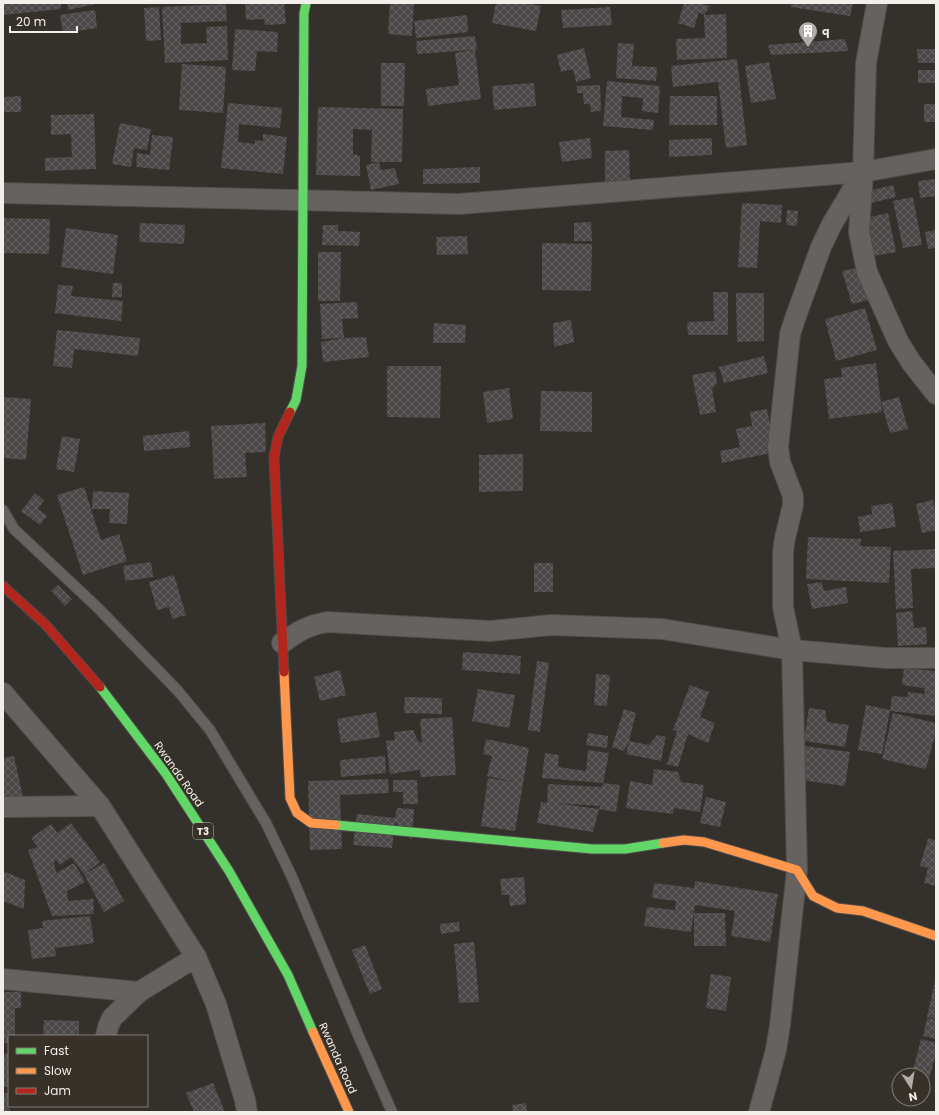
<svg xmlns="http://www.w3.org/2000/svg" width="939" height="1115" viewBox="0 0 939 1115" font-family="Poppins,sans-serif">
<style>
.building{fill:url(#building-cross-hatch);fill-rule:evenodd}
.lines{fill:none;stroke-linecap:round;stroke-linejoin:round}
.lane-casing{stroke:#4f4c48;stroke-width:12}
.street-casing{stroke:#4f4c48;stroke-width:22}
.fast-casing{stroke:#4f4c48;stroke-width:11}
.slow-casing{stroke:#4f4c48;stroke-width:11}
.jam-casing{stroke:#4f4c48;stroke-width:11}
.lane{stroke:#65625f;stroke-width:10}
.street{stroke:#65625f;stroke-width:20}
.fast{stroke:#63d668;stroke-width:9}
.slow{stroke:#ff974d;stroke-width:9}
.jam{stroke:#b3261e;stroke-width:9}
.labels{text-anchor:middle;dominant-baseline:central;stroke-width:4;stroke-linejoin:round;paint-order:stroke}
.shield{fill:#373129;stroke:#bab5af;stroke-width:1}
.shield-label{font-size:10px;font-weight:bold;fill:#f2eee9}
.poi-label{font-size:11px;font-weight:bold;fill:#f2eee9;stroke:#373129;text-anchor:start}
.street-label{font-size:11px;fill:#f2eee9;stroke:#373129}
</style>
<defs>
<pattern id="building-cross-hatch" width="8" height="8" patternUnits="userSpaceOnUse"><rect width="8" height="8" fill="#4a4848"/><path d="M0 0l8 8M0 8l8-8" fill="none" stroke="#656362"/></pattern>
</defs>
<rect width="100%" height="100%" fill="#34302c"/>
<g class="building">
<path d="M3,3h58v6l-58,6z"/>
<path d="M67,3h29v1l-28,6z"/>
<path d="M245,3h39l2,21 -21,1 -1,-6 -18,1z"/>
<path d="M390,3h24l-2,33 -24,-2z"/>
<path d="M496,3h29l16,3 -5,25 -44,-8z"/>
<path d="M684,3h15l11,3 -6,9 -5,-3 -5,16 -16,-5z"/>
<path d="M791,3h62l-3,13 -59,-9z"/>
<path d="M226,4l1,17 -46,2v21l26,-1 -1,-16 21,-1 1,34 -63,3 -3,-56z"/>
<path d="M159,7l2,33 -15,1 -2,-33z"/>
<path d="M610,7l2,18 -49,3 -2,-18z"/>
<path d="M95,10l2,18 -34,5 -3,-18z"/>
<path d="M726,14l1,44 -50,2 -1,-21 29,-1 -1,-23z"/>
<path d="M467,15l1,17 -52,6 -2,-17z"/>
<path d="M235,29l43,3 -1,20 -20,-1 -2,20 -23,-1z"/>
<path d="M475,36l2,14h-2l6,49 -53,7 -2,-17 33,-4 -4,-32 18,-3 -56,4 -1,-13z"/>
<path d="M845,39l3,12 -77,4 -3,-10z"/>
<path d="M618,43l16,1 -2,22 25,1 -1,14 -40,-3z"/>
<path d="M584,48l7,30 -15,4 -3,-13 -12,3 -4,-17z"/>
<path d="M917,49h19v14h-18z"/>
<path d="M737,59l10,86 -21,3 -8,-66 -45,5 -2,-21z"/>
<path d="M769,62l7,37 -25,4 -6,-37z"/>
<path d="M381,63h24l-1,43h-23z"/>
<path d="M182,64l44,3 -3,46 -44,-3z"/>
<rect x="918" y="70" width="18" height="13"/>
<path d="M607,81l53,5 -2,27 -16,-2 1,-13 -21,-2 -1,21 33,3 -1,10 -50,-4z"/>
<path d="M534,83l2,23 -42,4 -2,-24z"/>
<path d="M600,85l1,26 -10,1 -1,-8h-6l-1,-11h-6v-7z"/>
<path d="M21,96v16h-18v-15z"/>
<path d="M670,96h47v29h-48z"/>
<path d="M228,103l54,5 -2,20 -41,-4 -1,18 17,2v-4l8,1v-7l24,3 -4,37 -62,-6z"/>
<rect x="924" y="104" width="12" height="18"/>
<path d="M318,107l85,2 -1,53h-31l1,-32 -19,-1v25l7,2v20l-44,-1z"/>
<path d="M94,114l2,55 -51,2v-13l27,-1 -1,-23 -20,1v-20z"/>
<path d="M120,123l31,6 -4,21 -13,-2 -3,19 -19,-3z"/>
<path d="M152,135l21,2 -4,33 -33,-3 1,-14 13,2z"/>
<path d="M590,138l2,20 -30,4 -3,-20z"/>
<path d="M712,138v17l-43,2v-17z"/>
<path d="M629,150l1,31 -25,1v-31z"/>
<path d="M379,162l2,8 14,-2 4,16 -28,6 -5,-25z"/>
<path d="M480,167v16l-57,1v-15z"/>
<path d="M936,179v17l-16,2 -2,-17z"/>
<path d="M893,185l3,12 -29,7 -3,-12z"/>
<path d="M913,197l9,48 -19,3 -10,-47z"/>
<path d="M742,203l40,2 -1,18 -21,-2 -3,47 -19,-1z"/>
<path d="M787,210l11,1 -1,15 -11,-1z"/>
<path d="M888,213l8,39 -22,4 -8,-38z"/>
<path d="M3,218l47,1 -1,35 -46,-1z"/>
<path d="M591,222l1,19h-18v-18z"/>
<path d="M140,223l45,2 -1,19 -45,-2z"/>
<path d="M323,225h15v6l22,1 -1,14 -37,-1z"/>
<path d="M66,228l52,7 -5,39 -52,-7z"/>
<path d="M936,230v18l-8,1 -3,-17z"/>
<path d="M467,236l1,18 -31,1 -1,-18z"/>
<path d="M542,243l50,1 -1,47 -49,-1z"/>
<path d="M318,252h23l-1,49h-22z"/>
<path d="M860,267l9,33 -17,4 -10,-33z"/>
<path d="M113,283h9v14h-10z"/>
<path d="M58,285l15,1 -2,10 52,5 -2,20 -66,-8z"/>
<path d="M713,292h15v43h-40l-1,-13 27,-1z"/>
<path d="M736,293h28v48l-27,1z"/>
<path d="M357,302l1,16 -16,1 2,19 -22,1 -2,-35z"/>
<path d="M865,308l12,42 -41,11 -11,-42z"/>
<path d="M571,320l3,22 -20,5 -1,-24z"/>
<path d="M434,323l32,2 -1,18h-32z"/>
<path d="M57,330l83,8 -2,18 -64,-7 -2,19 -19,-2z"/>
<path d="M366,337l3,20 -46,5 -2,-20 23,-4z"/>
<path d="M764,356l4,17 -44,10 -5,-16z"/>
<path d="M876,363l6,49 -53,7 -5,-40 18,-2 -1,-9z"/>
<path d="M387,366h54l-1,52 -53,-1z"/>
<path d="M715,371l2,12 -5,6 4,23 -16,3 -8,-40z"/>
<path d="M509,388l4,31 -26,4 -4,-31z"/>
<path d="M541,391l51,1v40l-52,-1z"/>
<path d="M3,397l28,2 -5,61 -23,-2z"/>
<path d="M899,397l9,32 -18,4 -9,-31z"/>
<path d="M767,409l9,43 -54,11 -2,-12 20,-4 -4,-18 16,-3 -2,-14z"/>
<path d="M265,423l1,29 -21,1 2,24 -33,2 -3,-53z"/>
<path d="M189,431l1,16 -46,4 -1,-15z"/>
<path d="M62,436l18,3 -6,33 -18,-3z"/>
<path d="M523,454v37l-44,1v-37z"/>
<path d="M84,487l17,53 18,-6 8,27 -44,14 -26,-80z"/>
<path d="M93,491l36,2 -2,31 -18,-1 1,-14h-18z"/>
<path d="M35,493l9,7 -6,9 9,7 -7,9 -19,-14z"/>
<path d="M933,500l3,12v18l-14,3 -6,-29z"/>
<path d="M892,503l4,24 -36,5 -2,-15 14,-3 -1,-8z"/>
<path d="M808,537l53,2 -1,7 31,1 -2,36 -83,-4z"/>
<path d="M936,549v19l-25,1 2,39 -17,1 -3,-58z"/>
<path d="M151,562l2,15 -28,4 -2,-15z"/>
<rect x="534" y="563" width="19" height="29"/>
<path d="M174,575l12,40 -14,4 -3,-12 -12,3 -8,-28z"/>
<path d="M822,582l2,9 22,-4 2,16 -36,6 -5,-25z"/>
<path d="M58,585l14,14 -7,7 -14,-15z"/>
<path d="M912,611l2,17 12,-1 1,17 -29,2 -2,-33z"/>
<path d="M463,652l58,4 -1,18 -58,-4z"/>
<path d="M537,661l12,2 -9,69 -12,-2z"/>
<path d="M904,668l32,3v45l-46,-5 2,-15 15,1 1,-5 17,2 -1,-6 -22,-3z"/>
<path d="M340,670l6,25 -26,6 -6,-24z"/>
<path d="M596,674l14,1 -3,31 -13,-1z"/>
<path d="M690,685l19,7 -9,25 15,6 -7,20 -20,-9 -10,33 -11,-3 10,-33 -4,-1z"/>
<path d="M478,689l37,6 -6,33 -37,-7z"/>
<path d="M405,697l37,1v16l-38,-1z"/>
<path d="M866,705l24,5 -8,44 -24,-4z"/>
<path d="M809,708l16,2 2,12 22,3 -4,22 -41,-6z"/>
<path d="M624,709l12,4 -7,28 -5,10 -12,-4z"/>
<path d="M376,712l4,25 -39,6 -4,-24z"/>
<path d="M893,713l43,10v8l-10,38 -44,-10z"/>
<path d="M452,717l4,58 -35,2 -1,-7 -30,4 -4,-33 9,-1 -1,-8 19,-2 5,11 4,2 -2,-24z"/>
<path d="M588,733l20,3 -1,12 -21,-3z"/>
<path d="M657,735l9,2 -5,24 -35,-7 3,-13 20,4z"/>
<path d="M486,739l43,9 -14,83 -34,-5 7,-48 27,4 -28,-6 5,-20 -9,-2z"/>
<path d="M805,746l45,6 -5,34 -45,-6z"/>
<path d="M588,750l21,3 -6,30 -61,-5 3,-25 14,2 -1,12 28,4z"/>
<path d="M14,756l11,50 -22,5v-53z"/>
<path d="M385,756l1,17 -45,4 -1,-17z"/>
<path d="M654,769l24,3 3,10 23,3 -4,27 -26,-4 -1,6 -47,-6 4,-27 22,4z"/>
<path d="M388,779l1,14 -49,2 2,54 -32,1 -2,-69z"/>
<path d="M393,780h24l1,24h-15v-12h-10z"/>
<path d="M603,783l17,2 -4,27 -17,-3 -6,23 -56,-9 4,-21 6,1 1,-19 54,3zM555,803l45,3 -1,3z"/>
<path d="M706,797l20,5 -6,25 -20,-4z"/>
<path d="M397,808l17,1 -2,31 -17,-18 -3,26 -39,-3 4,-31 38,4z"/>
<path d="M71,823l29,39 -16,12 -13,-17 -11,8 -4,-5 -2,1 2,12 18,-10 11,19 -18,9 1,10 25,-2 1,15 -42,2 -24,-66 10,-3 -7,-9 20,-14 6,9z"/>
<path d="M928,838l8,2v46l-12,-3 4,-15 -8,-2z"/>
<path d="M104,863l20,38 -20,11 -20,-38z"/>
<path d="M3,871l22,9 -1,29 -21,-8z"/>
<path d="M524,877l2,27 -16,2 -1,-11h-7l-2,-16z"/>
<path d="M695,881l83,13 -8,48 -39,-6 4,-25 -40,-6 -4,27 -47,-6 3,-19 28,3 1,-9 -24,-3 2,-15 40,5z"/>
<path d="M694,913h31l1,33h-32z"/>
<path d="M90,916l4,27 -39,5 1,8 -24,3 -4,-29 15,-2 -1,-7z"/>
<path d="M459,922l1,9 -19,3 -1,-10z"/>
<path d="M474,942l5,60 -20,1 -5,-59z"/>
<path d="M365,945l17,44 -12,5 -18,-44z"/>
<path d="M711,974l20,3 -5,34 -20,-3z"/>
<path d="M935,981h1v38l-9,-2z"/>
<path d="M3,992h18v16h-6v28h-6v7h-6z"/>
<path d="M927,1018l9,2v19l-13,-3z"/>
<path d="M44,1020l35,1v15h-36z"/>
<path d="M921,1039l15,4v10l-7,26 -6,-2v-2l-11,-1z"/>
<path d="M9,1053v34h-6v-33z"/>
<path d="M213,1083l12,29h-31l-8,-19z"/>
<path d="M3,1093h6l1,19h-7z"/>
<path d="M526,1103l1,9h-14l-1,-7z"/>
</g>
<g class="lines">
<g class="lane-casing">
<path id="lane" d="M3,510l11,19 84,79 80,83 32,39 56,93 26,54 67,160 33,75"/>
</g>
<g class="street-casing">
<g id="street">
<path d="M877,3l-11,60 -3,109 -4,60 8,40 31,69 13,21 25,32"/>
<path d="M3,193l456,11 404,-32 73,-13"/>
<path d="M282,643c17,-12 24,-17 45,-21l163,9 61,-6 111,4 130,21 93,8h51"/>
<path d="M3,693l97,113 96,151 20,47 29,96 2,12"/>
<path d="M3,807l97,-1"/>
<path d="M3,979l136,13"/>
<path d="M106,1036l2,-9 4,-9 27,-26 57,-35"/>
<path d="M759,1112l17,-62 4,-25 17,-155 -5,-220 -9,-43v-55l2,-14 8,-33v-9l-13,-34 -2,-15 10,-93 2,-20 7,-21 24,-66 11,-23 31,-52"/>
</g>
</g>
<g class="fast-casing">
<g id="fast">
<path d="M290,412l6,-12 6,-34 2,-352 2,-11"/>
<path d="M100,687l66,87 63,97 59,104 25,57"/>
<path d="M336,825l256,24h33l38,-6"/>
</g>
</g>
<g class="slow-casing">
<g id="slow">
<path d="M284,672l6,126 7,15 14,10 25,2"/>
<path d="M663,843l21,-3 20,2 93,28 16,26 24,12 26,3 73,25"/>
<path d="M313,1032l36,80"/>
</g>
</g>
<g class="jam-casing">
<g id="jam">
<path d="M3,586l42,38 55,63"/>
<path d="M284,672l-10,-215 4,-20 12,-25"/>
</g>
</g>
<use href="#lane" class="lane"/>
<use href="#street" class="street"/>
<use href="#fast" class="fast"/>
<use href="#slow" class="slow"/>
<use href="#jam" class="jam"/>
</g>
<defs>
<g id="building-pin" transform="scale(1)"><path d="M0 17L-7.5 6A9.5 9.5 0 1 1 7.5 6Z" fill="#b0aca7" stroke="#373129"/><path d="M-4-6H4V6H1V3H-1V6H-4ZM-2.5-4.3h1.7v1.8h-1.7ZM.8-4.3h1.7v1.8H.8ZM-2.5-1h1.7V.8h-1.7ZM.8-1h1.7V.8H.8Z" fill="#fff"/></g>
</defs>
<g fill-rule="evenodd">
<use href="#building-pin" x="808" y="31"/>
</g>
<g class="labels">
<rect class="shield" x="193" y="823" width="20" height="16" rx="3"/>
<g class="shield-label">
<text x="203" y="831">T3</text>
</g>
<g class="poi-label">
<text x="822" y="31">q</text>
</g>
<g class="street-label">
<text transform="translate(179 774) rotate(55)">Rwanda Road</text>
<text transform="translate(338 1058) rotate(66)">Rwanda Road</text>
</g>
</g>
<rect width="939" height="1115" fill="none" stroke="#f2eee9" stroke-width="8"/>
<rect x="8" y="1035" width="140" height="72" fill="#373129" stroke="#827d76"/>
<rect x="16" y="1048" width="20" height="6" fill="#63d668" stroke="#827d76"/>
<text x="44" y="1055" font-size="12" fill="#f2eee9">Fast</text>
<rect x="16" y="1068" width="20" height="6" fill="#ff974d" stroke="#827d76"/>
<text x="44" y="1075" font-size="12" fill="#f2eee9">Slow</text>
<rect x="16" y="1088" width="20" height="6" fill="#b3261e" stroke="#827d76"/>
<text x="44" y="1095" font-size="12" fill="#f2eee9">Jam</text>
<g transform="translate(911 1087) rotate(168)"><circle r="19" fill="#373129" stroke="#827d76"/>
<path d="M0-3L7 15L0 10L-7 15Z" fill="#b0aca7"/>
<text y="-6" font-size="11" font-weight="bold" text-anchor="middle" fill="#f2eee9">N</text>
</g>
<path d="M10 26v6h67v-6" fill="none" stroke="#f2eee9" stroke-width="2"/>
<text x="16" y="26" font-size="12" fill="#f2eee9" stroke="#373129" stroke-width="3" paint-order="stroke">20 m</text>
</svg>
